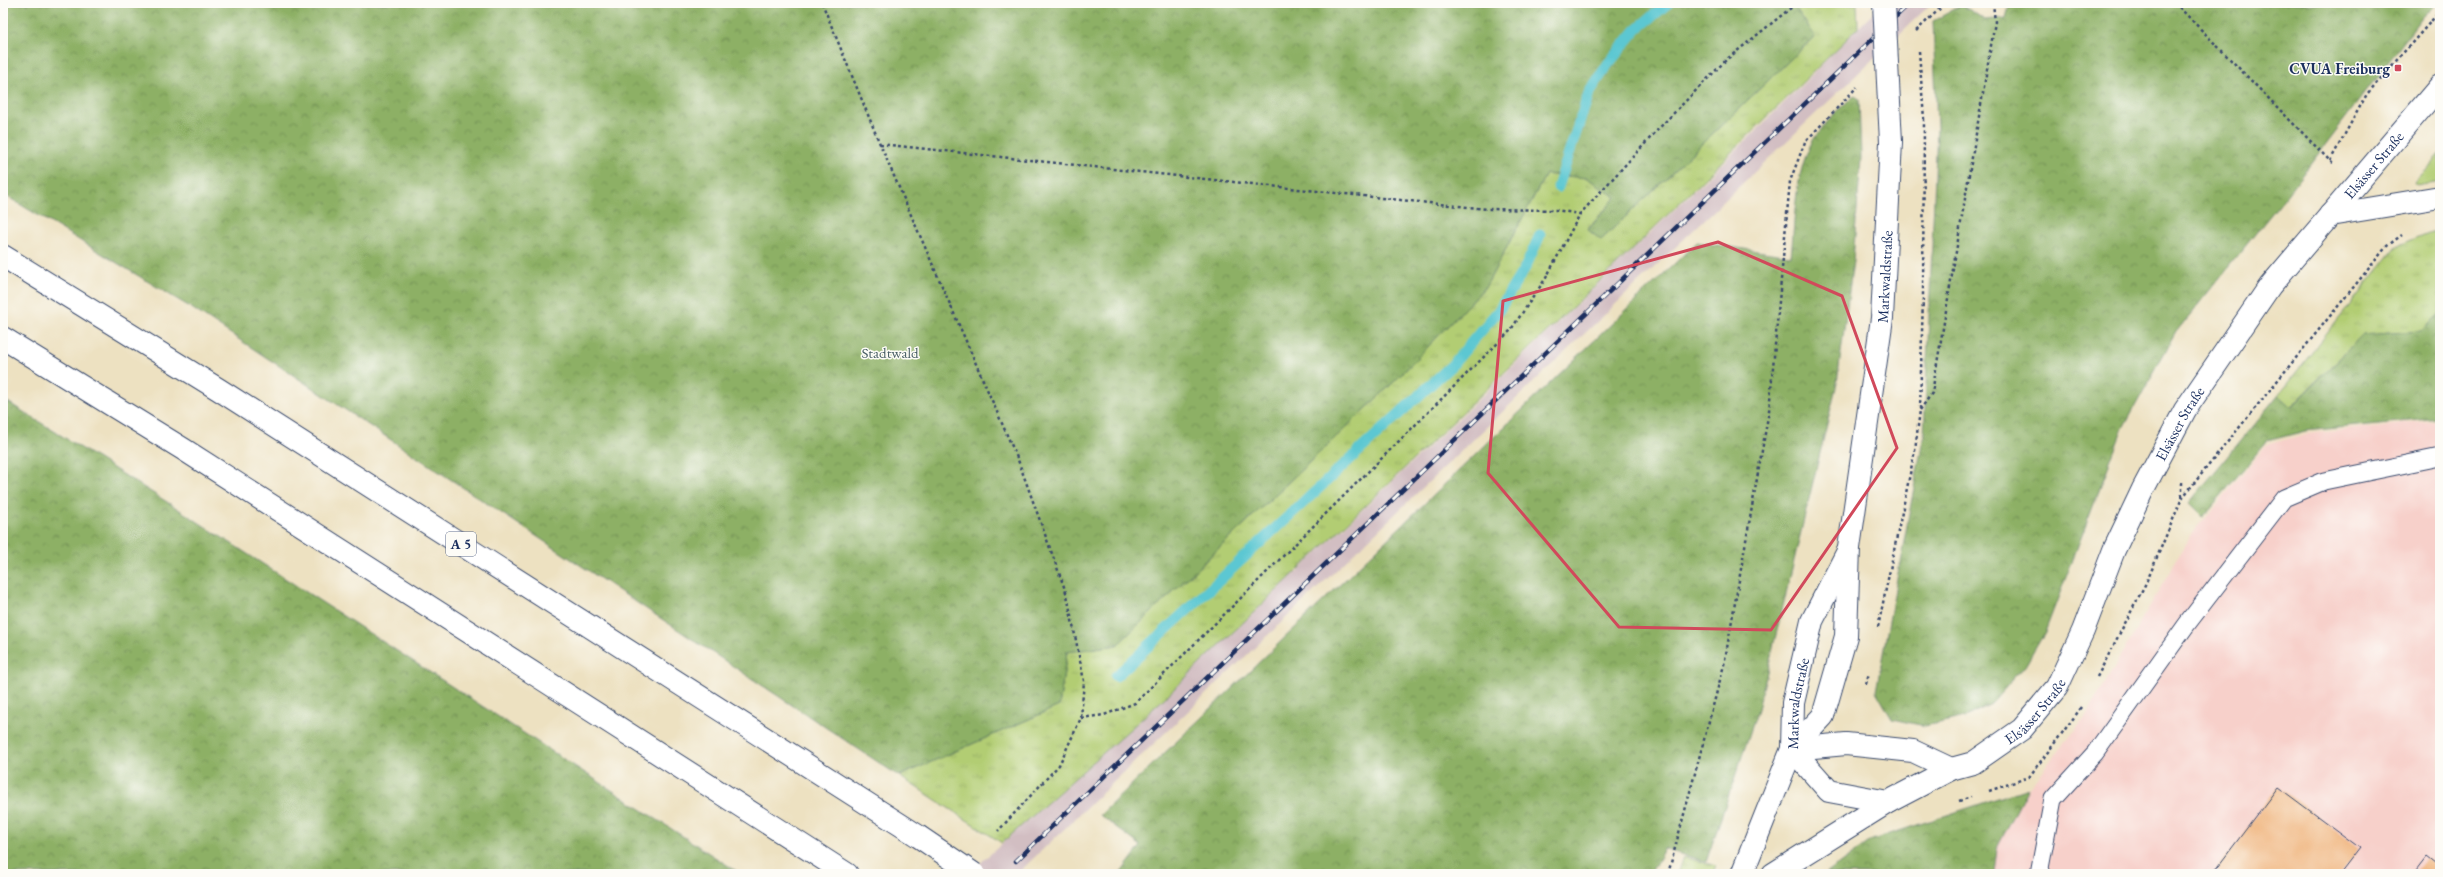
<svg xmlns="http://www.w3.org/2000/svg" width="2443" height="877" viewBox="0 0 2443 877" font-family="'EB Garamond',serif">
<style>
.built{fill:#f7d0ca}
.industrial{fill:#d2bec2}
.grass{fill:url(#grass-tufts);stroke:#667e68}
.forest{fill:url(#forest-crowns);stroke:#547062}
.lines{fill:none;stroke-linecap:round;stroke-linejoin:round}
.stream{stroke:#5bc7d2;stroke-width:11}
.building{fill:#f0b57f}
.service-casing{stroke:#3a4a6d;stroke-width:19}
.minor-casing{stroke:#3a4a6d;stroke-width:24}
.secondary-casing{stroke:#3a4a6d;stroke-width:24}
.motorway-casing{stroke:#3a4a6d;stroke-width:24}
.path{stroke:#3a4a6d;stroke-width:2.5;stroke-dasharray:3 3;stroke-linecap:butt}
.service{stroke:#fff;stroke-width:17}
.minor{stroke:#fff;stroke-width:22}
.secondary{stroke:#fff;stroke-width:22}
.motorway{stroke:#fff;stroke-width:22}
.rail-casing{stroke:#1b2f5e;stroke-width:4.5}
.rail{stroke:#fdfcf7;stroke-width:3;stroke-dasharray:9;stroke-linecap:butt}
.secondary-bridge-casing{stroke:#3a4a6d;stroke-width:24;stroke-linecap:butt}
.motorway-bridge-casing{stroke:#3a4a6d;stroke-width:24;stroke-linecap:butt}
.path-bridge{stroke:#3a4a6d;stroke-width:2.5;stroke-dasharray:3 3;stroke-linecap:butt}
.secondary-bridge{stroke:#fff;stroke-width:22}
.motorway-bridge{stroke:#fff;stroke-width:22}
.marked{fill:none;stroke:#d1495b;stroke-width:3;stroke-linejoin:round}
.poi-dot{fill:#d1495b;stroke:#fdfcf7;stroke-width:1.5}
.labels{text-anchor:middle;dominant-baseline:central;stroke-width:3;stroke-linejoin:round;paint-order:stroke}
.shield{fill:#fdfcf7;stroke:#5f6c8c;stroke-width:1}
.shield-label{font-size:14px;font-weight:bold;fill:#1b2f5e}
.poi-label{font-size:15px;font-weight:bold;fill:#1b2f5e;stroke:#fdfcf7;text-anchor:end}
.street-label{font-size:15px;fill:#1b2f5e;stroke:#fdfcf7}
.park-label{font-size:15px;fill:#485e64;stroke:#fdfcf7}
</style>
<defs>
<pattern id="grass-tufts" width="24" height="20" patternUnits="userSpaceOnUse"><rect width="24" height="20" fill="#b2cd73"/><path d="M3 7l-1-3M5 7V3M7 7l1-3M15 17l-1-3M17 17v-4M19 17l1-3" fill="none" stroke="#98b066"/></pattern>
<pattern id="forest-crowns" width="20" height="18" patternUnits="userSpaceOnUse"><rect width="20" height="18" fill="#8db065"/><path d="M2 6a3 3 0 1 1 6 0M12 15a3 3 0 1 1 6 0" fill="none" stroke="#729056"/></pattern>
</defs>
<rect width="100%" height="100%" fill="#fdfcf7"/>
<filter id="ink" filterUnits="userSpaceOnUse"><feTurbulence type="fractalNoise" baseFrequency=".025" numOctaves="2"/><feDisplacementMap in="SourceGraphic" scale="8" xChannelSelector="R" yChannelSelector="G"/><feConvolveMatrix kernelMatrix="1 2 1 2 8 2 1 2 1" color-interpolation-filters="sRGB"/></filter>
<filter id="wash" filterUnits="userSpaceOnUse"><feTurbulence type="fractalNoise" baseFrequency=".012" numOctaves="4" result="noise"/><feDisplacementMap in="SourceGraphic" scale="16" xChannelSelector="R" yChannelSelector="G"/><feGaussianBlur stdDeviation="0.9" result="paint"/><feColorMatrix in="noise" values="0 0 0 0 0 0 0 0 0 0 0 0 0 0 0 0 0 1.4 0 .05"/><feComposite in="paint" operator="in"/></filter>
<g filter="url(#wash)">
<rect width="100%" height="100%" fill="#ede1c1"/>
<path class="built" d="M2440,420v454h-446l3,-26 31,-60 57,-70 104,-180 77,-93 39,-11z"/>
<path class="industrial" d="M1883,3h49l-915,871h-49l188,-168 324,-308 288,-279z"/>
<g class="grass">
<path d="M1792,3h65l1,25 -255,250 -447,428 -154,137 -103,-67 160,-70 8,-54 50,-7 281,-267 88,-92 60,-112 41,4 29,19 -28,32 13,11 214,-204z"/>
<path d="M2440,154v27l-23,4 -2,-3z"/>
<path d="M2431,232h9v82l-20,17 -57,4 -73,72 -12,-12 119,-149z"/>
<path d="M1683,857l33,9 -3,8h-36z"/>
</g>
<g class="forest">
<path d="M3,3h1789l23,33 -214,204 -13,-10 28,-33 -29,-19 -41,-4 -60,112 -88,92 -281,267 -50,7 -8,54 -160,70 -709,-469 -187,-113z"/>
<path d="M2010,3h427l-15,15 -129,169 -117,145 -53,96 -78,204 -20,34 -34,38 -26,13 -40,9 -33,-7 -16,-28 48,-257 13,-306 -4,-107 29,-16 23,15 21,-2z"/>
<path d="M1854,95l5,4 2,59 -8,103 -16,122 -79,326 -52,153 -42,-13 -14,25h-530l21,-28 -41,-31 597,-573 94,14c4,-35 3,-74 18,-108 9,-20 29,-37 45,-53z"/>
<path d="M2440,314v104l-135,13 -38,10 -64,76 -14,-14 89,-108 13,12 72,-72 57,-4z"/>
<path d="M3,399l172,108 566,367h-738z"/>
<path d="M2028,788l-31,60 -3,26h-168l46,-34z"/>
</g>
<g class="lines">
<g class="stream">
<path d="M1558,187l31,-94 19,-29 28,-34 32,-27"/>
<path d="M1116,676l337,-312 46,-54 27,-44 14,-31"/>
</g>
</g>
<g id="blocks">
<g class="building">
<path d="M2278,787l82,61 -20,26h-117l-7,-5z"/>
<path d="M2426,857l14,11v6h-19l-5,-4z"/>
</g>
</g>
</g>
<g filter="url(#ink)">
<use href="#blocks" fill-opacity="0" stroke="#3a4a6d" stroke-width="1"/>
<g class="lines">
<g class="service-casing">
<path id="service" d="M2042,874l-2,-6 13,-69 42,-46 92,-129 97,-126 40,-17 116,-24"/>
</g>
<g class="minor-casing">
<path id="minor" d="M2330,215l110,-18"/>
</g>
<g class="secondary-casing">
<g id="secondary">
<path id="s1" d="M1792,749l1,-46 19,-82 35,-68"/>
<path d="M1792,749l54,-5 67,7 38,18"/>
<path d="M1792,749l37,42 59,11"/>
<path id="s2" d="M1742,874l50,-125 31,-33 23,-80 3,-88 33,-230 9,-176"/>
<path id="s3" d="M1773,874l115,-72 63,-33 22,-6 49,-34 35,-42 26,-56 31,-81 29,-61 42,-79 85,-124 170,-200"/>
</g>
</g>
<g class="motorway-casing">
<g id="motorway">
<path d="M3,256l215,133 700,447"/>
<path d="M3,338l180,111 664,425"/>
</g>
</g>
<g class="path">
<path d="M822,3l58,141 138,316 49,135 17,86 -3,37 -22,47 -61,66"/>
<path d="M2175,3l158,161"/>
<path d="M1916,31l30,-28"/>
<path d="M880,144l530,57 77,8 69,1 24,4"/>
<path d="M2330,161l37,-67 73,-83"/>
<path d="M1920,410l12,-17 63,-371 -2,-19"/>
<path d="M2182,497v-15"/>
<path d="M1878,627l37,-177 5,-40 3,-116 1,-175"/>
<path d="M2097,677l50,-96 35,-83 205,-252 15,-11"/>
<path d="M1866,684l3,-11"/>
<path d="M1081,718l23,-3 31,-12 375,-372 36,-53 34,-64 84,-91 63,-64 70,-56"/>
<path d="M1989,791l40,-14 52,-69"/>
<path d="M1959,801l12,-4"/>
<path d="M1668,874l56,-209 45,-254 21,-230 15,-39 52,-55"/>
</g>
<use href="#service" class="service"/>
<use href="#minor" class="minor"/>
<use href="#secondary" class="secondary"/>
<use href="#motorway" class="motorway"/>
<g class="rail-casing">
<path id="rail" d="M1016,861l894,-858"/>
</g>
<use href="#rail" class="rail"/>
<g class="secondary-bridge-casing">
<path id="secondary-bridge" d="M1884,3l7,139"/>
</g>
<g class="motorway-bridge-casing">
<path id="motorway-bridge" d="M918,836l56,38"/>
</g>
<path class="path-bridge" d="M1919,51l5,68"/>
<use href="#secondary-bridge" class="secondary-bridge"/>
<use href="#motorway-bridge" class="motorway-bridge"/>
</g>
</g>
<path class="marked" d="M1718,242l124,54 55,152 -126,182 -152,-3 -131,-154 15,-172z"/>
<rect class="poi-dot" x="2394" y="64" width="8" height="8" rx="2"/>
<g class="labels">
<rect class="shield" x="446" y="532" width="30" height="24" rx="3"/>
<g class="shield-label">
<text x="461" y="544">A 5</text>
</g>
<g class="poi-label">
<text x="2390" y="68">CVUA Freiburg</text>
</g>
<g class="street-label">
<text stroke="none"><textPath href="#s3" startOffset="959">Elsässer Straße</textPath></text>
<text stroke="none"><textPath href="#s2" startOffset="625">Markwaldstraße</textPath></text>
<text stroke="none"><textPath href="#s3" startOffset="635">Elsässer Straße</textPath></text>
<text stroke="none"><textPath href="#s1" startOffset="46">Markwaldstraße</textPath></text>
<text stroke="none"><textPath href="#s3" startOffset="311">Elsässer Straße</textPath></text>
</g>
<g class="park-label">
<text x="890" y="352">Stadtwald</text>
</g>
</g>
<rect width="2443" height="877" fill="none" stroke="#fdfcf7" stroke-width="16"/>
</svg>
